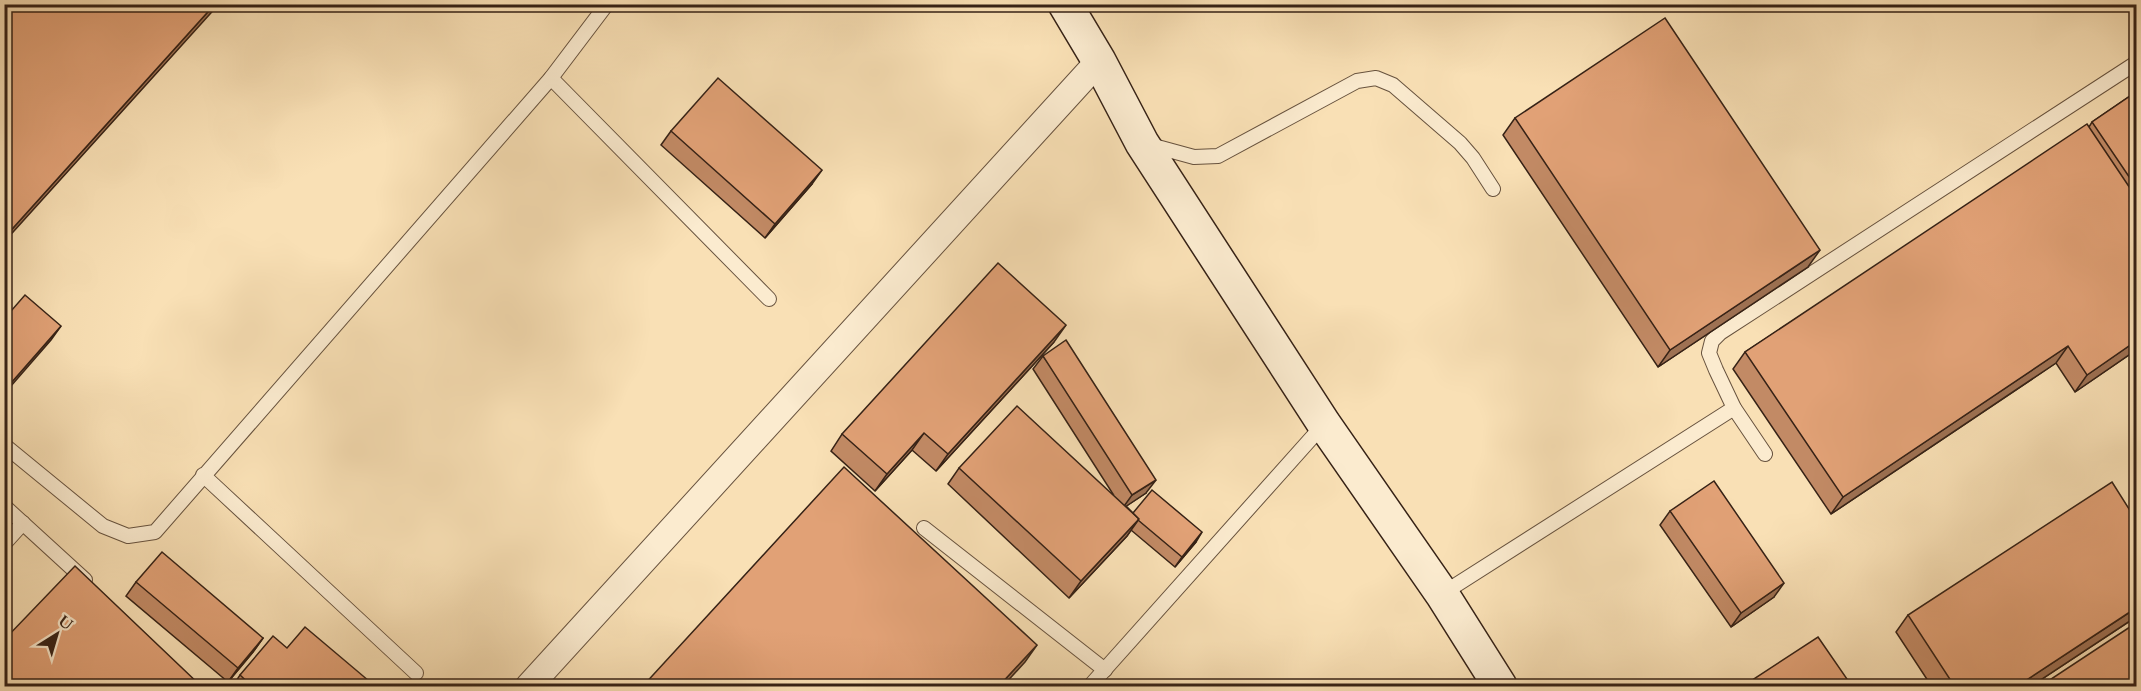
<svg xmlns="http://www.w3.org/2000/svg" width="2141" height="691" viewBox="0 0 2141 691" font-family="Cardo,serif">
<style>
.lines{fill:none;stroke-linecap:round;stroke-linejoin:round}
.lane-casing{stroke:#67523e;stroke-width:16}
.street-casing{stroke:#67523e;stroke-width:28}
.secondary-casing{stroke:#362216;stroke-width:36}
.lane{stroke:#fbebcf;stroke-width:14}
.street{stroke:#fbebcf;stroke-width:26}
.secondary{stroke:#fbebcf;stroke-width:33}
.wall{fill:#c28a65;stroke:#362216;stroke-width:1.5}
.shaded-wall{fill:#9e7153;stroke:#362216;stroke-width:1.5}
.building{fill:#e1a176;stroke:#362216;stroke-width:1.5}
</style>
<rect width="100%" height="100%" fill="#f9e0b5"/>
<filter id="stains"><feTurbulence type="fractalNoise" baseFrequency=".00333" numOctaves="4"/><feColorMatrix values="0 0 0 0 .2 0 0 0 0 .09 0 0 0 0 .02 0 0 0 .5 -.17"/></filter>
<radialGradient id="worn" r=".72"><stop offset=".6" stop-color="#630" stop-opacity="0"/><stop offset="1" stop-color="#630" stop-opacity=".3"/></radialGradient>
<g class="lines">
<g class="lane-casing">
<g id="lane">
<path d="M551,78l218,221"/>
<path d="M1150,145l44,12 24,-1 139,-75 19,-3 17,7 67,58 13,15 20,31"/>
<path d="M4,445l99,81 25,10 27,-4 396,-454 56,-74"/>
<path d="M1765,454l-31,-46 -18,-38 -7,-17 3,-12 8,-8 416,-270"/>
<path d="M203,475l213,198"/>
<path d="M4,506l81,74"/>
<path d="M924,528l181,142"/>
<path d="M4,544l19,-21"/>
<path d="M1442,594l292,-186"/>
<path d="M1090,686l234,-262"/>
</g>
</g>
<g class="street-casing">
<path id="street" d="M529,686l570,-625"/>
</g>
<g class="secondary-casing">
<path id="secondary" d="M1065,4l34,57 43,82 182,281 118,170 58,92"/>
</g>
<use href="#lane" class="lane"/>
<use href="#street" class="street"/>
<use href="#secondary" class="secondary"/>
</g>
<g class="wall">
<path d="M1349,4h12l-8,6z"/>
<path d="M2136,92v258l-61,42 -19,-29 -225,151 -98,-145 12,-17 344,-225 3,-5z"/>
<path d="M1515,118l293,149 -150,100 -155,-232z"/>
<path d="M671,131l141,53 -47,54 -104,-93z"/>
<path d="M1054,342l-118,129 -24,-21 -37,41 -44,-40 11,-17z"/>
<path d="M1043,356l103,137 -20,13 7,7 63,29 -21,25 -44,-37 -4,6 -58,62 -121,-114 11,-16 154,26 -80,-125z"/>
<path d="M1670,511l104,86 -43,30 -71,-102z"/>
<path d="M136,582l127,56 -10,14 -25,30 -102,-86z"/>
<path d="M1908,615l228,2 -106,70h-98l-36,-55z"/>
<path d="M287,648l82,33 -4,6h-133l8,-12z"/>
</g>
<g class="shaded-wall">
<path d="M215,4h4l-215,238v-4z"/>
<path d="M1357,4h4l-8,6z"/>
<path d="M822,170l-10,14 -47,54 10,-14z"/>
<path d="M1820,250l-12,17 -150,100 12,-17z"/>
<path d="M1066,325l-12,17 -118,129 12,-17z"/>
<path d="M61,326l-10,14 -47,54v-3z"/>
<path d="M2136,341v9l-61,42 12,-17z"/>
<path d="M2068,346l-12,17 -225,151 12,-17z"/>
<path d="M924,433l-12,17 -37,41 12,-17z"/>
<path d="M1156,480l-10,13 -24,16 10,-14z"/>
<path d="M1139,519l-12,17 -58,62 12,-17z"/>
<path d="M1202,532l-6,10 -21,25 7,-10z"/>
<path d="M1784,583l-10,14 -43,30 10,-14z"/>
<path d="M2136,608v9l-106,70h-14z"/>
<path d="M263,638l-10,14 -25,30 10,-14z"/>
<path d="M1037,645l-12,17 -23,25h-4z"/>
<path d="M2136,675v10l-2,2h-14z"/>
<path d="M1847,679l-5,8h-6z"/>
</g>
<g class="building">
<path d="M4,4h211l-211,234z"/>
<path d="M1665,18l155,232 -150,100 -155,-232z"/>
<path d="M718,78l104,92 -47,54 -104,-93z"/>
<path d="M2136,92v95l-44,-65z"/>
<path d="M2087,124l49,73v144l-49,34 -19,-29 -225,151 -98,-145z"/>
<path d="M998,263l68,62 -118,129 -24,-21 -37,41 -45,-40z"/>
<path d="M25,295l36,31 -57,65v-72z"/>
<path d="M1066,340l90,140 -24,15 -89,-139z"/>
<path d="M1017,406l122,113 -58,62 -122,-113z"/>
<path d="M844,467l193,178 -39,42h-356z"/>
<path d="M1714,481l70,102 -43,30 -71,-102z"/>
<path d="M2112,482l24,38v88l-120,79h-61l-47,-72z"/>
<path d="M1152,490l50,42 -20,25 -44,-37 1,-1 -6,-6z"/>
<path d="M162,552l101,86 -25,30 -102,-86z"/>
<path d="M75,566l127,121h-198v-47z"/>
<path d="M2136,623v52l-16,12h-81z"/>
<path d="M305,627l64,54 -5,6h-111l-13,-12 33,-39 14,12z"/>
<path d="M1818,637l29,42 -11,8 -93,-1z"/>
</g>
<rect width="2141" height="691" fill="none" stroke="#f9e0b5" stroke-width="24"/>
<rect x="6" y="6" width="2129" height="679" fill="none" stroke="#362216" stroke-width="3"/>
<rect x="12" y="12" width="2117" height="667" fill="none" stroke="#362216" stroke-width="1.5"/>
<g transform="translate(57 634) rotate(37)" stroke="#fbebcf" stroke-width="4.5" paint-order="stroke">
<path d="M0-4.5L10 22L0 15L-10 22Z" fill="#362216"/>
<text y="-9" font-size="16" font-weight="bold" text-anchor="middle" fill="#362216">U</text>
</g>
<rect width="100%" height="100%" filter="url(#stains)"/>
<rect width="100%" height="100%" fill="url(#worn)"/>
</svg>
